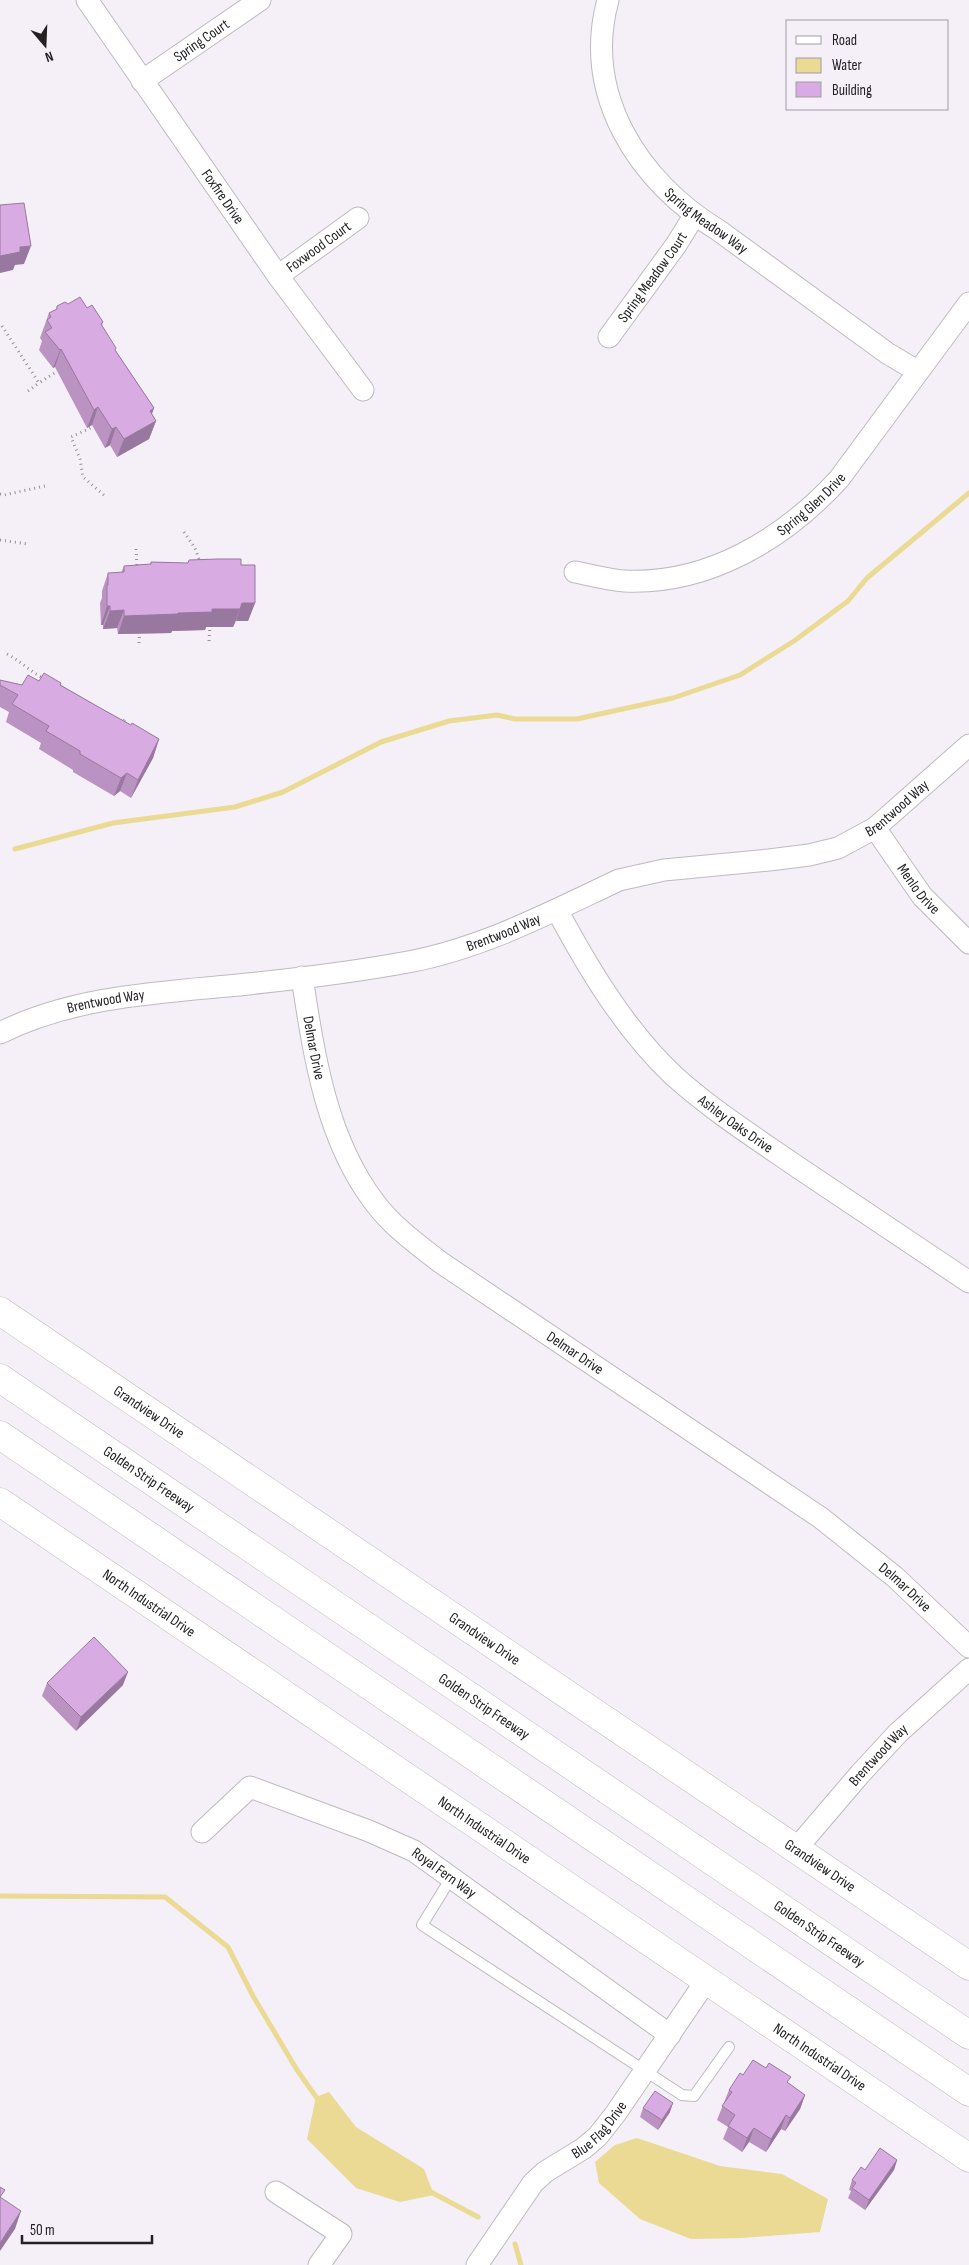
<svg xmlns="http://www.w3.org/2000/svg" width="969" height="2265" viewBox="0 0 969 2265" font-family="'Sofia Sans Condensed',sans-serif">
<style>
.water{fill:#eada93}
.lines{fill:none;stroke-linecap:round;stroke-linejoin:round}
.stream{stroke:#eada93;stroke-width:5}
.lane-casing{stroke:#bfb9c0;stroke-width:12}
.street-casing{stroke:#bfb9c0;stroke-width:23}
.secondary-casing{stroke:#bfb9c0;stroke-width:29}
.highway-casing{stroke:#bfb9c0;stroke-width:29}
.path{stroke:#949095;stroke-width:3;stroke-dasharray:1 4;stroke-linecap:butt}
.lane{stroke:#fff;stroke-width:10}
.street{stroke:#fff;stroke-width:21}
.secondary{stroke:#fff;stroke-width:28}
.highway{stroke:#fff;stroke-width:28}
.wall{fill:#bb93c3}
.shaded-wall{fill:#98789f}
.building{fill:#d9abe3;stroke:#98789f}
.labels{text-anchor:middle;dominant-baseline:central;stroke-width:4;stroke-linejoin:round;paint-order:stroke}
.street-label{font-size:15px;fill:#232124;stroke:#f5eff7}
</style>
<rect width="100%" height="100%" fill="#f5eff7"/>
<g class="water">
<path d="M329,2092l27,35 68,42 10,26 -34,7 -44,-14 -49,-49 9,-42z"/>
<path d="M637,2138l83,28 62,8 46,25 -8,33 -78,6 -51,1 -51,-20 -41,-36 -4,-21 20,-17z"/>
</g>
<g class="lines">
<g class="stream">
<path d="M15,849l98,-26 122,-16 48,-15 98,-50 68,-21 48,-6 18,4h62l96,-21 67,-23 54,-34 54,-40 19,-23 102,-85"/>
<path d="M0,1896l165,1 63,50 25,49 44,74 22,31"/>
<path d="M429,2191l49,26"/>
<path d="M515,2244l6,21"/>
</g>
<g class="lane-casing">
<path id="lane" d="M451,1878l-29,47 260,170 12,1 35,-49"/>
</g>
<g class="street-casing">
<g id="street">
<path id="s1" d="M87,0l191,276 85,114"/>
<path id="s2" d="M608,0c-26,95 31,182 110,230l169,123 30,18"/>
<path id="s3" d="M142,81l118,-81"/>
<path id="s4" d="M278,276l80,-58"/>
<path id="s5" d="M609,337l67,-92 18,-29"/>
<path id="s6" d="M575,572c16,3 33,8 49,9 84,4 160,-42 215,-102l130,-176"/>
<path id="s7" d="M875,828l47,68 47,47"/>
<path id="s8" d="M557,910c31,58 68,120 117,166 39,35 83,63 125,92 57,38 113,76 170,114"/>
<path id="s9" d="M302,977c12,78 24,162 73,226 18,24 42,41 65,59l381,256 74,59 74,70"/>
<path id="s10" d="M0,1033c70,-35 151,-40 228,-47 60,-6 121,-13 180,-24 75,-14 143,-50 211,-82l45,-10 105,-10 40,-5 29,-7 37,-20 94,-83"/>
<path id="s11" d="M202,1832l48,-45 119,44 45,20 256,184"/>
<path id="s12" d="M796,1849l64,-75 38,-41 71,-64"/>
<path d="M276,2192l65,42 -22,31"/>
<path id="s13" d="M477,2265l56,-82 12,-11 39,-24 14,-12 18,-23 90,-132"/>
</g>
</g>
<g class="secondary-casing">
<g id="secondary">
<path id="s14" d="M0,1311l969,655"/>
<path id="s15" d="M0,1502l969,656"/>
</g>
</g>
<g class="highway-casing">
<g id="highway">
<path id="s16" d="M0,1378l969,657"/>
<path d="M0,1435l969,657"/>
</g>
</g>
<g class="path">
<path d="M2,326l37,57 20,-13"/>
<path d="M28,391l11,-8"/>
<path d="M95,426l-24,11 9,22 3,18 22,19"/>
<path d="M0,494l4,1 41,-9"/>
<path d="M184,532l11,16 5,14"/>
<path d="M0,540l28,4"/>
<path d="M136,549l1,19"/>
<path d="M209,641l1,-17"/>
<path d="M139,643l1,-14"/>
<path d="M7,654c14,7 23,18 38,25"/>
<path d="M122,725l4,-9"/>
</g>
<use href="#lane" class="lane"/>
<use href="#street" class="street"/>
<use href="#secondary" class="secondary"/>
<use href="#highway" class="highway"/>
</g>
<g class="wall">
<path d="M68,304l19,4 16,14 -1,4 14,25 38,57 -2,6 4,7 -7,18 -32,18 -7,-12 -5,3 -13,-23 -5,3 -32,-61 -2,1 -14,-18 3,-9 -2,-3 9,-25 7,-3 1,-4z"/>
<path d="M151,562l90,3 14,38 -7,18h-12l-3,6h-27l-1,3 -33,1 -1,2 -53,1 -1,-6 -14,1v-4h-2l-1,-22 2,-5v-7l6,-18h13l3,-7 26,-2z"/>
<path d="M0,680l22,5 17,-4 22,2v2l41,24 29,16 28,14 -6,19 -22,40 -11,-7 -6,5 -41,-24v-2l-34,-21 2,-6 -35,-21 3,-10 -9,-5z"/>
<path d="M47,1683l76,2 -47,46 -34,-35z"/>
<path d="M743,2075l45,8 17,12 -5,14 -15,22 -4,-2 -15,23 -17,-10 -7,10 -19,-13 5,-12 -11,-7 12,-30z"/>
<path d="M643,2108l27,4 -12,18 -18,-13z"/>
<path d="M897,2160l-3,10 -29,40 -17,-12 3,-7 -2,-1 3,-10 13,-10z"/>
</g>
<g class="shaded-wall">
<path d="M31,246l-7,18 -9,1 -2,5 -13,3v-17l20,-9z"/>
<path d="M61,349l-6,18 -2,1 7,-18z"/>
<path d="M98,407l-6,18 -5,3 7,-18z"/>
<path d="M154,408l-7,18 9,-5 -7,18 -32,18 7,-18 26,-28z"/>
<path d="M116,427l-6,18 -5,3 7,-19z"/>
<path d="M242,603h13l-7,18h-12z"/>
<path d="M107,606h3l-7,19h-2z"/>
<path d="M212,609h28l-7,18h-27l-1,3 -33,1 -1,2 -53,1 6,-18 54,-3z"/>
<path d="M124,610l-7,18 -14,1 7,-18z"/>
<path d="M159,739l-6,19 -22,40 7,-18z"/>
<path d="M127,773l-7,18 -6,5 7,-18z"/>
<path d="M128,1672l-5,13 -47,46 5,-14z"/>
<path d="M805,2095l-5,14 -15,22 5,-13z"/>
<path d="M673,2103l-3,9 -12,18 4,-10z"/>
<path d="M786,2115l-5,14 -15,23 5,-13z"/>
<path d="M754,2128l-5,14 -7,10 5,-14z"/>
<path d="M897,2160l-3,10 -29,40 4,-10z"/>
<path d="M21,2211l-6,18 -15,22v-8z"/>
</g>
<g class="building">
<path d="M24,203l7,43 -11,1v5l-20,4v-51z"/>
<path d="M80,297l7,11 5,-3 11,17 -2,2 15,24 -1,2 39,58 -4,3 6,10 -32,18 -8,-12 -4,2 -14,-22 -4,3 -33,-61 -1,1 -15,-18 7,-4 -5,-8 4,-3 -2,-4 8,-4v-3l8,-4 3,2z"/>
<path d="M218,559h23v6h14v38h-13l-2,6h-28v3l-34,1v1l-54,2v-6l-14,1v-5h-3v-21h1v-12l16,-1v-6l27,-2v-2l37,1 1,-3z"/>
<path d="M44,673l17,10 -1,2 42,24 29,16 1,-2 27,16 -21,41 -11,-7 -6,5 -41,-24v-3l-34,-20 3,-5 -37,-22 6,-9 -18,-10v-5l22,5 6,-10 11,6z"/>
<path d="M94,1637l34,35 -47,45 -34,-34z"/>
<path d="M753,2060l13,8 3,-5 22,14 -4,5 18,13 -15,23 -4,-3 -15,24 -17,-11 -7,10 -19,-12 7,-11 -13,-9 10,-14 -3,-2 11,-17 3,2z"/>
<path d="M655,2091l18,12 -11,17 -19,-12z"/>
<path d="M880,2148l17,12 -28,40 -17,-12 4,-5 -4,-3 9,-13 4,3z"/>
<path d="M0,2187l5,3 -5,7z"/>
<path d="M0,2197l21,14 -21,32z"/>
</g>
<g class="labels">
<g class="street-label">
<text stroke="none"><textPath href="#s3" startOffset="72">Spring Court</textPath></text>
<text stroke="none"><textPath href="#s1" startOffset="239">Foxfire Drive</textPath></text>
<text stroke="none"><textPath href="#s2" startOffset="259">Spring Meadow Way</textPath></text>
<text stroke="none"><textPath href="#s4" startOffset="50">Foxwood Court</textPath></text>
<text stroke="none"><textPath href="#s5" startOffset="74">Spring Meadow Court</textPath></text>
<text stroke="none"><textPath href="#s6" startOffset="258">Spring Glen Drive</textPath></text>
<text stroke="none"><textPath href="#s10" startOffset="936">Brentwood Way</textPath></text>
<text stroke="none"><textPath href="#s7" startOffset="75">Menlo Drive</textPath></text>
<text stroke="none"><textPath href="#s10" startOffset="516">Brentwood Way</textPath></text>
<text stroke="none"><textPath href="#s10" startOffset="111">Brentwood Way</textPath></text>
<text stroke="none"><textPath href="#s9" startOffset="72">Delmar Drive</textPath></text>
<text stroke="none"><textPath href="#s8" startOffset="282">Ashley Oaks Drive</textPath></text>
<text stroke="none"><textPath href="#s9" startOffset="491">Delmar Drive</textPath></text>
<text stroke="none"><textPath href="#s14" startOffset="180">Grandview Drive</textPath></text>
<text stroke="none"><textPath href="#s16" startOffset="180">Golden Strip Freeway</textPath></text>
<text stroke="none"><textPath href="#s9" startOffset="896">Delmar Drive</textPath></text>
<text stroke="none"><textPath href="#s15" startOffset="180">North Industrial Drive</textPath></text>
<text stroke="none"><textPath href="#s14" startOffset="585">Grandview Drive</textPath></text>
<text stroke="none"><textPath href="#s16" startOffset="585">Golden Strip Freeway</textPath></text>
<text stroke="none"><textPath href="#s12" startOffset="125">Brentwood Way</textPath></text>
<text stroke="none"><textPath href="#s15" startOffset="585">North Industrial Drive</textPath></text>
<text stroke="none"><textPath href="#s14" startOffset="990">Grandview Drive</textPath></text>
<text stroke="none"><textPath href="#s11" startOffset="279">Royal Fern Way</textPath></text>
<text stroke="none"><textPath href="#s16" startOffset="990">Golden Strip Freeway</textPath></text>
<text stroke="none"><textPath href="#s15" startOffset="990">North Industrial Drive</textPath></text>
<text stroke="none"><textPath href="#s13" startOffset="185">Blue Flag Drive</textPath></text>
</g>
</g>
<rect x="786" y="20" width="162" height="90" fill="#f5eff7" stroke="#a19da3"/>
<rect x="796" y="36" width="25" height="8" fill="#ffffff" stroke="#a19da3"/>
<text x="832" y="45" font-size="15" fill="#232124">Road</text>
<rect x="796" y="58" width="25" height="15" fill="#eada93" stroke="#a19da3"/>
<text x="832" y="70" font-size="15" fill="#232124">Water</text>
<rect x="796" y="82" width="25" height="15" fill="#d9abe3" stroke="#a19da3"/>
<text x="832" y="95" font-size="15" fill="#232124">Building</text>
<g transform="translate(45 45) rotate(161)" stroke="#f5eff7" stroke-width="4" paint-order="stroke">
<path d="M0-4L9 19L0 12L-9 19Z" fill="#232124"/>
<text y="-8" font-size="14" font-weight="bold" text-anchor="middle" fill="#232124">N</text>
</g>
<path d="M22 2235v8h130v-8" fill="none" stroke="#232124" stroke-width="2.5"/>
<text x="30" y="2235" font-size="15" fill="#232124" stroke="#f5eff7" stroke-width="4" paint-order="stroke">50 m</text>
</svg>
